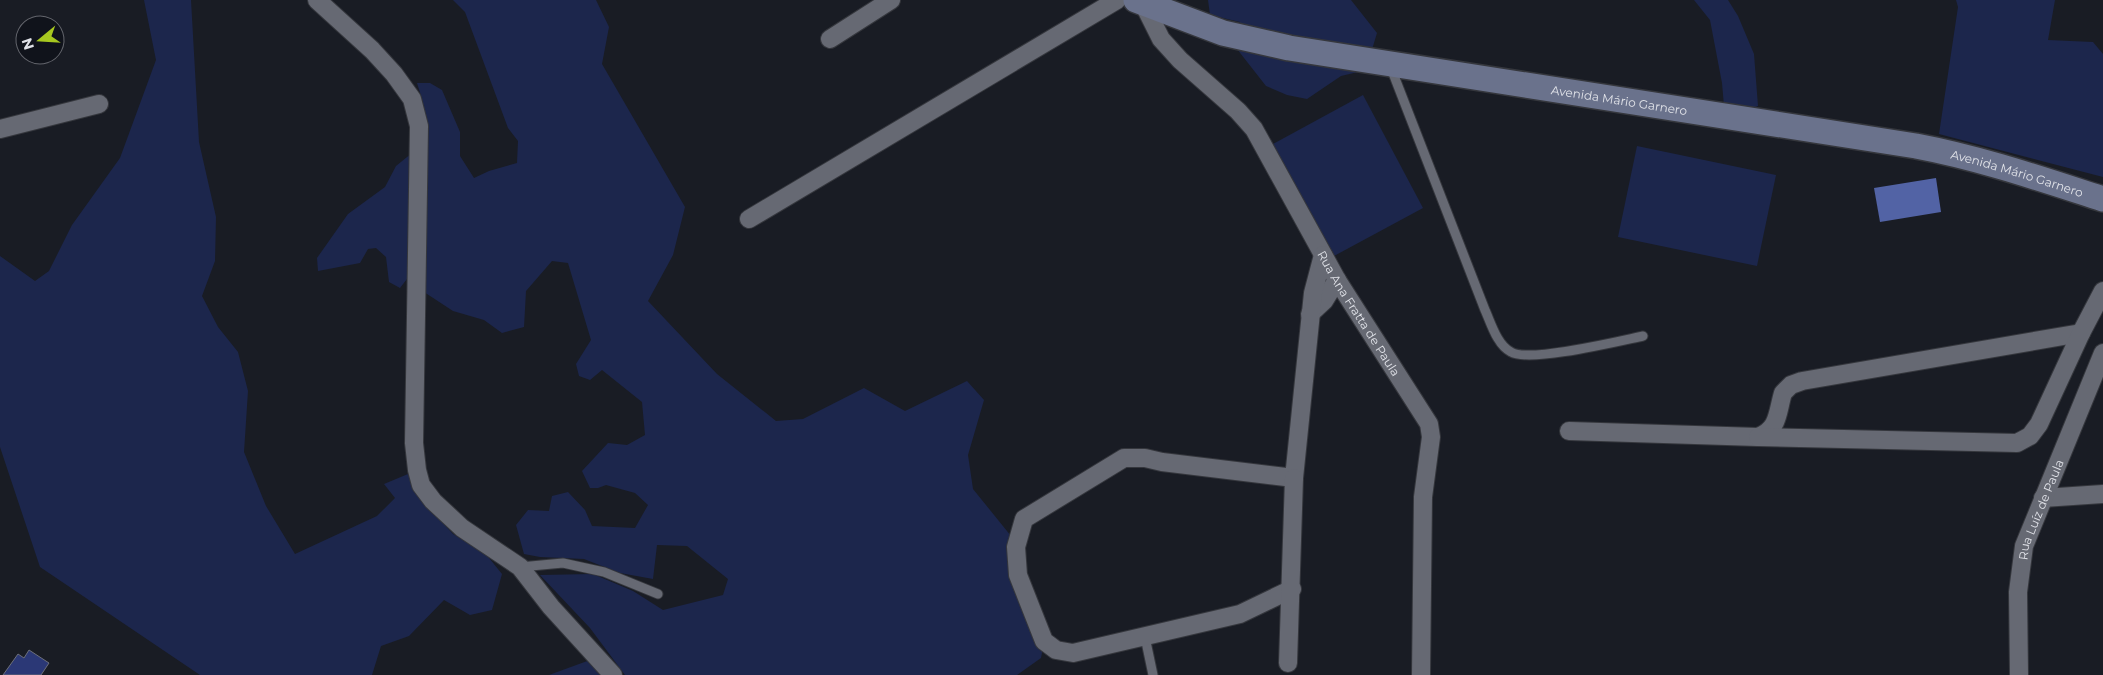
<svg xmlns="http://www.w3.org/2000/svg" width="2103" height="675" viewBox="0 0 2103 675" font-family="Montserrat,sans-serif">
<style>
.green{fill:#1c264c}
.water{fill:#5263a5}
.building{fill:#2b3876;stroke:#6c6f7a}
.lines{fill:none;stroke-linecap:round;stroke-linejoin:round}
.service-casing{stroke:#35373d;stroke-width:11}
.minor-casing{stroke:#35373d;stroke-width:20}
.secondary-casing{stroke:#35373d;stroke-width:28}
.service{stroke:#666973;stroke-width:9}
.minor{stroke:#666973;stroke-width:18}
.secondary{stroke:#6a728c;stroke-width:25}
.labels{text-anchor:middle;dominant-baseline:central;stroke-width:4.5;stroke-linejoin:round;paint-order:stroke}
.street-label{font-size:12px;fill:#e1e3e9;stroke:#10131b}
</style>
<rect width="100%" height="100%" fill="#191c24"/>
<g class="green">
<path d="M144,0h47l8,142 17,75 -1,44 -13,35 16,31 20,25 10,39 -4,61 22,54 29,48 82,-38 18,-18 -11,-14 24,-10 21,34 24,26 32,19 17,21 -10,36 -22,5 -26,-15 -35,36 -28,10 -9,29h-172l-160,-108 -40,-120v-191l35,25 14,-10 23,-46 48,-67 36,-98z"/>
<path d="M453,0h143l13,27 -7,37 83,143 -12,48 -25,46 69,73 59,47 27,-2 61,-31 41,23 62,-30 17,19 -16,55 5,34 38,47 35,96 -5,26 -24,17h-392l-35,-47 -50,-53 53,-1 40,17 30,19 60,-15 5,-16 -41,-33 -30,-1 -4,34 -33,-6 -36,-14 -44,-2 -16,-3 -8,-29 12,-15 21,1 3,-15 16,-4 17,18 7,16 43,2 13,-23 -13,-12 -29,-8 -8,3h-8l-8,-17 26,-28 19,2 18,-10 -3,-33 -40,-32 -12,10 -11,-4 -3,-12 15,-24 -23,-77 -16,-2 -26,30 -2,36 -22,6 -18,-13 -31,-9 -29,-19 -14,-17 -10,13 -11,-6 -3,-25 -10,-9 -8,1 -8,14 -42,8 -1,-13 31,-44 37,-27 11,-21 32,-26 -6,-41 -5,-16h13l12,7 18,42v24l14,22 15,-7 28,-8 1,-22 -10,-13 -43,-116z"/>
<path d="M1208,0h143l26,33 -7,23 -12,16 -17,4 -34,23 -20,-4 -21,-9 -29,-37 3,-27 -30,-7z"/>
<path d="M1694,0h34l10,16 16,38 4,52 -14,5 -20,-5 -2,-23 -12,-63z"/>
<path d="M1956,0h99l-7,40 45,2 10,12v123l-164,-43 19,-127z"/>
<path d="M1363,95l60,113 -89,48 -61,-112z"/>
<path d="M1637,146l139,29 -19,91 -139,-29z"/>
<path d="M590,660l11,15h-52z"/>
</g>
<path class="water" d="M1936,178l5,34 -61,10 -6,-34z"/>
<path class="building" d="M29,650l20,13 -8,12h-38l15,-21 6,4z"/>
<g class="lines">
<g class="service-casing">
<g id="service">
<path d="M1391,68l94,242c6,13 12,35 26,42 18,11 108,-11 132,-16"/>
<path d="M520,567l43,-4 41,9 54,22"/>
<path d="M1145,637l8,38"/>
</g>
</g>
<g class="minor-casing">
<g id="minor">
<path d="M317,0l55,50 22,24 18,25 7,27 -5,317 3,27 4,15 12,16 29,27 58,39 31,40 62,68"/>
<path id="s1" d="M1143,3l18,36 19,21 58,51 16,18 83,151 92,144 2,13 -8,60 -2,178"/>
<path d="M830,39l61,-39"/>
<path d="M0,129l99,-25"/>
<path d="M749,219l368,-219"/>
<path d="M1310,314l14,-13 13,-21"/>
<path d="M1569,431l189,6c21,-8 19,-24 25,-44l8,-8 11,-4 279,-48"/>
<path d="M1758,437l259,6 13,-7 9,-12 42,-91 22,-42"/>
<path d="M2043,498l60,-4"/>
<path d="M1292,589l-52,25 -167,39 -17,-3 -12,-9 -26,-66 -2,-28 8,-28 100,-61h21l17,4 132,16 19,-185 10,-38"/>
<path d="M1288,663l6,-185"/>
<path id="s2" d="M2019,675l-1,-83 6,-46 79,-193"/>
</g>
</g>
<g class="secondary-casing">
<g id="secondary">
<path id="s3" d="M1136,0l87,33 66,15 627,98c64,12 125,33 187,53"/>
</g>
</g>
<use href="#service" class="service"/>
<use href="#minor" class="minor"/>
<use href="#secondary" class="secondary"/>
</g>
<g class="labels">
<g class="street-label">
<text stroke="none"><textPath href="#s3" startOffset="495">Avenida Mário Garnero</textPath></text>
<text stroke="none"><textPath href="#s3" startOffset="900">Avenida Mário Garnero</textPath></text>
<text stroke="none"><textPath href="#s1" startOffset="382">Rua Ana Fratta de Paula</textPath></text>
<text stroke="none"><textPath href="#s2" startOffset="169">Rua Luíz de Paula</textPath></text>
</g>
</g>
<g transform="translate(40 40) rotate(252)"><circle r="24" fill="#10131b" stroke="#64666d"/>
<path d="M0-4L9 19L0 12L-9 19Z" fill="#a7c820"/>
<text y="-8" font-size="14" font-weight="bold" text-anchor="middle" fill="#e1e3e9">N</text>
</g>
</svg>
